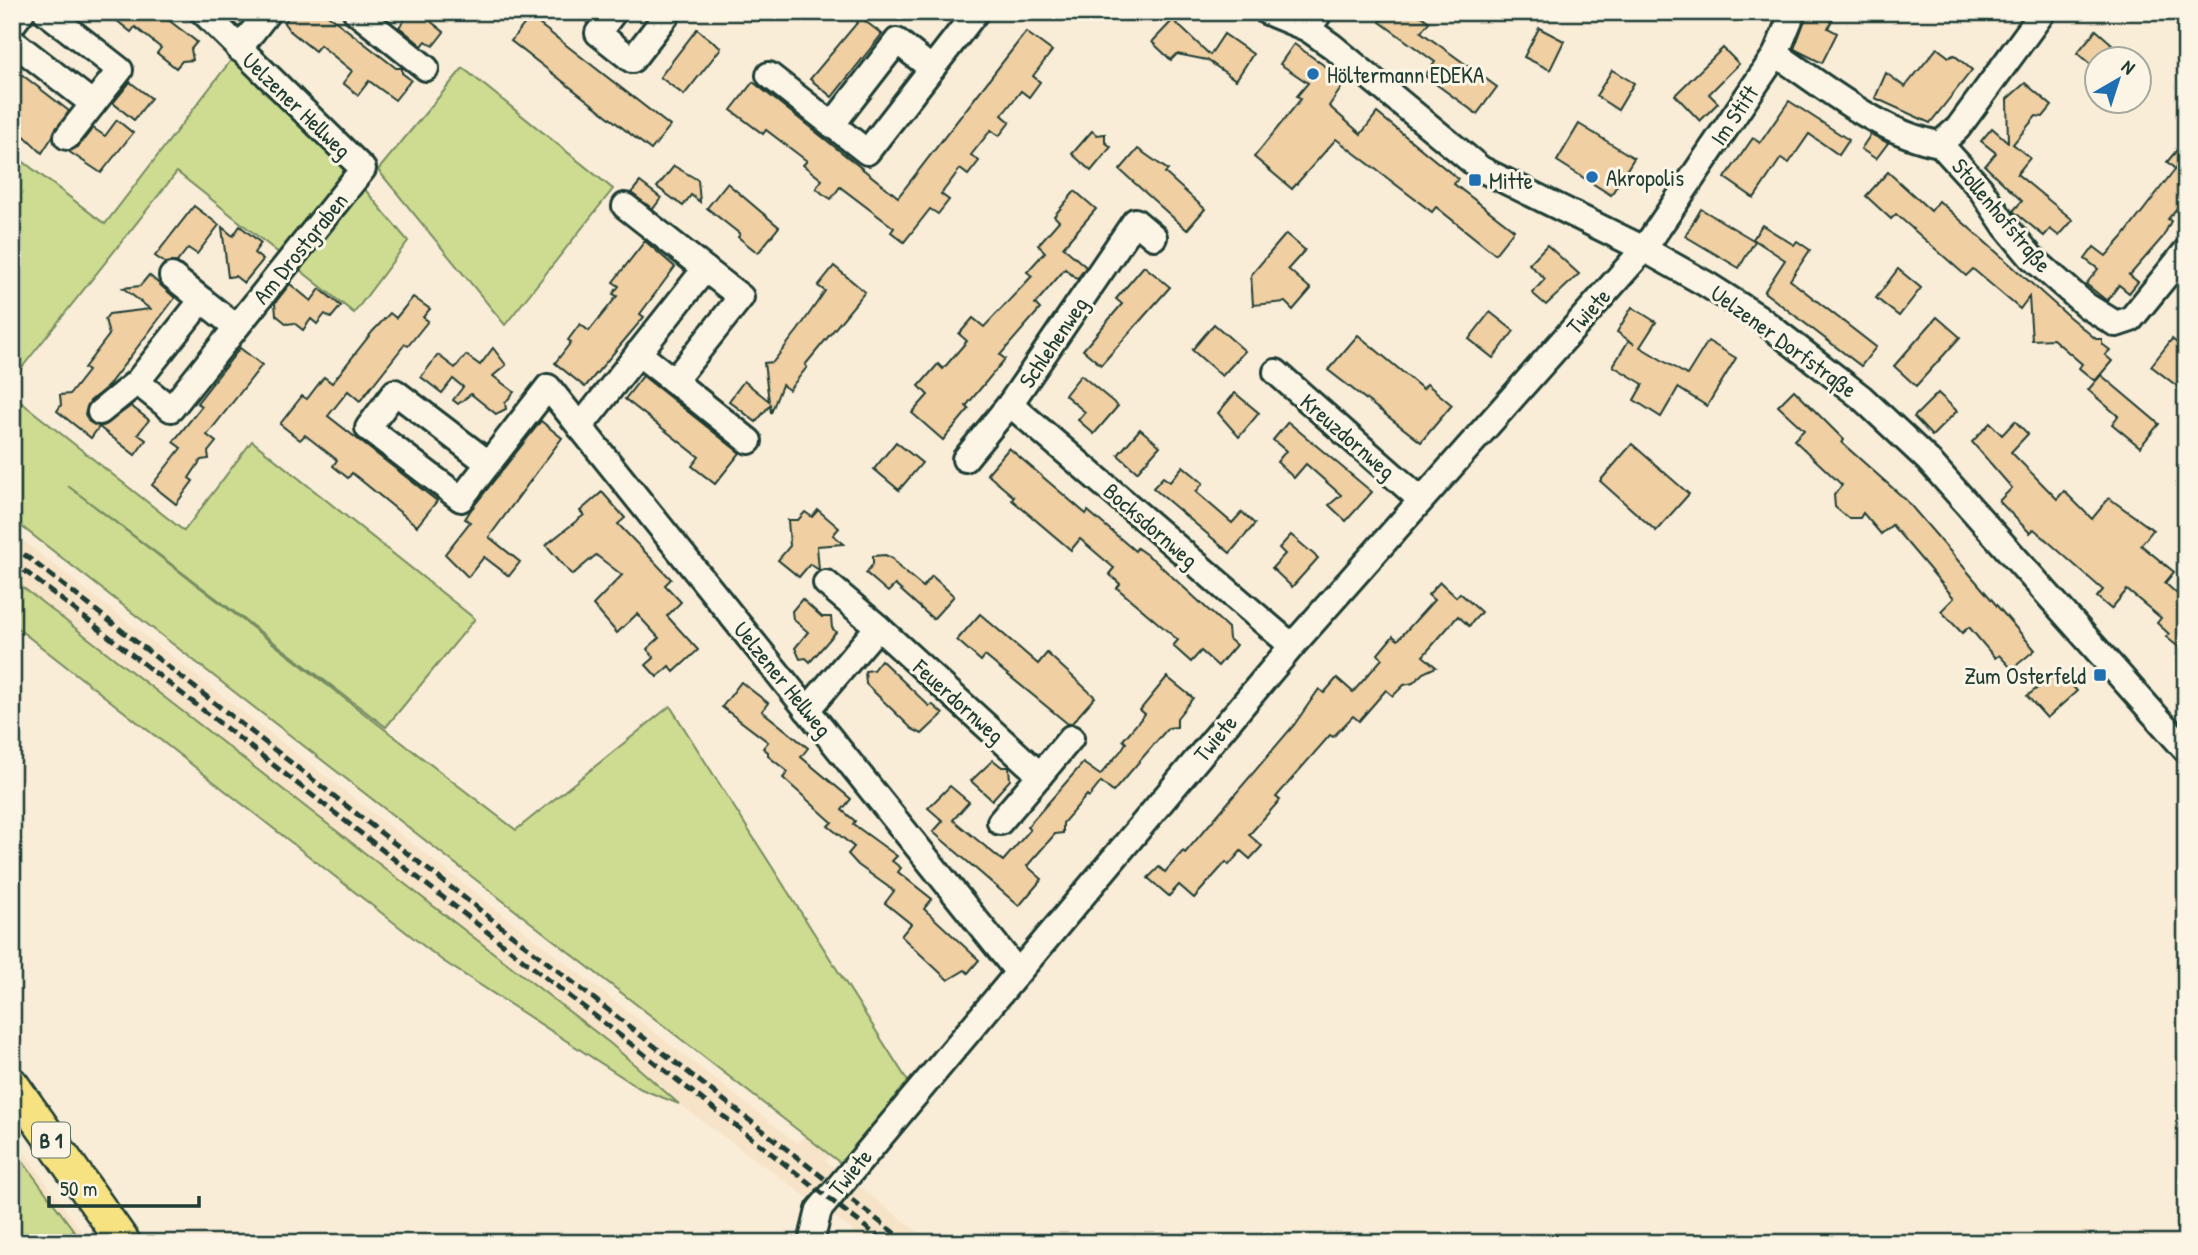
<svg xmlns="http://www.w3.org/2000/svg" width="2198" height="1255" viewBox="0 0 2198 1255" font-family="'Patrick Hand',sans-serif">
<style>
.built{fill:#f7e4c8}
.green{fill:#cddc90;stroke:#768c62;stroke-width:2}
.building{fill:#f0cfa2;stroke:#1f3d34;stroke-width:2}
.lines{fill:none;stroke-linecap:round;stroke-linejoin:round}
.minor-casing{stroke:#1f3d34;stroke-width:30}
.major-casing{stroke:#1f3d34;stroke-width:37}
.minor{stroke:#fcf5e5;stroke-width:24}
.major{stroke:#f6e281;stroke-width:32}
.rail{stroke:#1f3d34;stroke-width:5;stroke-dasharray:10 5;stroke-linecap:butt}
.poi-dot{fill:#1f6fb2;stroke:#fcf5e5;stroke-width:2.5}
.labels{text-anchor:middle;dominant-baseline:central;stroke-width:6;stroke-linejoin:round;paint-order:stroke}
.shield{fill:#fcf5e5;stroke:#617469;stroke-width:2}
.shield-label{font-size:21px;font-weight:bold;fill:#1f3d34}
.poi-label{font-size:23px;fill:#1f3d34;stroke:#fcf5e5;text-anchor:start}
.street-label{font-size:23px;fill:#1f3d34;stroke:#fcf5e5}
</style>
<rect width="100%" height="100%" fill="#faedd8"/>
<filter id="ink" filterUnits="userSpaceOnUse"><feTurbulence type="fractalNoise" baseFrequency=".0143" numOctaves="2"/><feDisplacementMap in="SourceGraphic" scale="14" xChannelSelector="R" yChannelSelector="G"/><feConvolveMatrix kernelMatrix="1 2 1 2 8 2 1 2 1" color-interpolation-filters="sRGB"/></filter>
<g filter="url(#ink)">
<g class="built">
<path d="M12,532l785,611 8,-8 25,20 -4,6 107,82h-64l-190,-139 -68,-60 -599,-465z"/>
<path d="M12,1135l78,108h-78z"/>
</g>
<g class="green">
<path d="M232,59l115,109 61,73 -54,72 -177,-141 -165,208v-209l9,-11 84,64z"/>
<path d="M463,68l150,121 -108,136 -127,-155z"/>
<path d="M12,395l172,136 68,-90 223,178 -89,108 -318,-241 448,344 154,-124 246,388 -65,77 -21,-16 -818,-636z"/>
<path d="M12,579l599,465 68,60 -38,-15 -198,-128 -431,-337z"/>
<path d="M12,1147l71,96h-71z"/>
</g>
<g class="building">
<path d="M106,12h52l39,30 -6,7 2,11 -11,1 -6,7 -19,-15 4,-5 -26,-21 -4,5z"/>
<path d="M292,12h32l72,56h6v5l9,7 -16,20 -26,-19 -11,14 -15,-12 9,-12 -32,-26 -5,6 -26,-21 -5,-7z"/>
<path d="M411,12h8l25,20 -11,14 -7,-5 -4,5 -23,-19z"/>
<path d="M1386,12h30l13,10 -8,10 76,55 -20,27 -52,-38 10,-14 -55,-40z"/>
<path d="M1808,12h28l-8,16 9,5 -15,30 -28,-14z"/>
<path d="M530,17l140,109 -19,24 -140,-109z"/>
<path d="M861,18l21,16 -50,63 -22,-18z"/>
<path d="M1173,20l37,35 14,-21 29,20 -17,26 -29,-20 -30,-6 -6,6 -19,-18z"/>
<path d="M1539,28l25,13 -14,29 -26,-13z"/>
<path d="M697,29l24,19 -37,47 -24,-18z"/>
<path d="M2096,30l16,14 -2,2 16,14h-30v9l-19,-16z"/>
<path d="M1026,32l26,19 -19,25 7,6 -11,15 -8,-6 -19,24 8,7 -11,14 -8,-6 -20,25 8,6 -11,14 -8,-6 -19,25 8,6 -11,14 -8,-5 -26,33 -13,-10 3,-4 -54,-41 -9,12 -8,-5 -7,-6 6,-8 -19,-15 4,-4 -41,-31 -3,4 -32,-24 22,-28 145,115z"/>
<path d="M1294,44l52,37 -17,25 32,28 16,-21 81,66 -4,5 60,46 -19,24 -59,-47 -4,5 -96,-73 -44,50 -38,-32 47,-58 -4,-3 11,-13 -28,-19z"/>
<path d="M1723,48l16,16 -30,30 9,9 -18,18 -25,-26z"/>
<path d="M1937,48l12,9 5,-2 18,15 -42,53 -55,-25 11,-25 19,14z"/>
<path d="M12,67l57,44 -27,42 -30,-29z"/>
<path d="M1612,70l22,13 -16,27 -22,-14z"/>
<path d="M130,82l21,16 -17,22 -21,-17z"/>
<path d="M2025,83l27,23 -9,11 -7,-1 -23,28 17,14 -13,16 56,46 -14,16 -9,-7 -6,7 -31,-25 9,-10 -37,-35 11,-13 -15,-12 11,-13 16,14 -1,-43z"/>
<path d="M1789,101l60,39 -10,15 -30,-21 -20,29 -8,-5 -27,40 -29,-20 28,-40 7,5z"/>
<path d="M117,120l16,13 -32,40 -33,-22 10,-4 15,-19 12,8z"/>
<path d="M1579,124l55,34 -23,37 -54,-34z"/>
<path d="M1092,131l5,4 8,-1v8l6,5 -20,24 -19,-17z"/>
<path d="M1871,134l17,9 -12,16 -15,-10z"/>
<path d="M2186,139v58l-18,22 3,2 -8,16 -33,38 -2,-1 10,8 -9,11 -10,-8 -12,16 -21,-17 12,-15 -13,-10 9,-12 12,9 16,-18 53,-69 -8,-7z"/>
<path d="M1138,149l30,21 -3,3 40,36 -18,21 -67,-60z"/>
<path d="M674,166l24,14 2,22 -9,-7 -8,11 -26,-19z"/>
<path d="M1888,172l43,39 8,-10 129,115 28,23h6v5l8,6 -5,5 7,6 -17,20 -16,-13 3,-4 -29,-25 -21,1 -3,-43 -9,12 -47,-40 -7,7 -70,-62 -5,5 -25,-23z"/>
<path d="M640,182l21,16 -8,11 -22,-16z"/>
<path d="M727,183l52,44 -21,26 -20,-16 2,-3 -33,-26z"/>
<path d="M1075,191l21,18 -33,38 23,20 -9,12 -12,-10 -30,35 5,5 -40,46 5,4 -39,47 3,3 -26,31 -31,-27 16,-18 -9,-9 19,-22 5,5 24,-28 -8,-7 14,-16 11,9 48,-51 -5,-4 18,-20 -7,-7 21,-24 -5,-5z"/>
<path d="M194,206l25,19 -22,29 -9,-6 -11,14 -12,1 -10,-7z"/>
<path d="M1701,209l54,32 -16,27 -54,-32z"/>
<path d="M1762,225l32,20 3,-4 13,9 -20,30 86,67 -15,19 -97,-74 21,-32 -32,-21z"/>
<path d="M240,226l21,17 -7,10 9,7 -19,23 -9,-7 -7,1 -6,-50 11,9z"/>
<path d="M1286,234l19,16 -17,19 23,20 -18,21 -8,-8 -32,3 -2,-30z"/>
<path d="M645,241l30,26 -35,47 4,3 -59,70 -30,-24 16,-21 -3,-2 12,-16 9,7 28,-35 -4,-2 6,-8 -6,-4z"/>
<path d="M1547,245l32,29 -33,31 -14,-12 13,-14 -16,-15z"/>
<path d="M834,266l31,26 -60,73 2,2 -18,23 -7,-5 -11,28 -1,-8 -14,17 -27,-21 15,-20 25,20 -5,-38 9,-1 25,-32 27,-39 -7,-5z"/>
<path d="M1144,266l26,21 -69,78 -18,-15 39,-46 -6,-5z"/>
<path d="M1898,269l23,19 -22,28 -23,-18z"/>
<path d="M149,275l26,23 -68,89 -17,14 -5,13 4,8 14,4 28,-20 18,14 -11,14 8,6 -11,15 -36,-28 -8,11 -34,-27 4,-6 -1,-10 10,-1 18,-23 -4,-3 25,-33 -4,-16 4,-5 41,-5 -27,-21 17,-2z"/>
<path d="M290,284l21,17 9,-12 21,17 -10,12 -6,-4 -8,10 -6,-5 -8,11 -9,-7 -7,1 -11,-9 -1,-12z"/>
<path d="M413,297l17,12 -7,8 5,4 -20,25 -3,-2 -45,57 -12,-10 -20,25 109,85 -20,25 -65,-53 -4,5 -15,-12 4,-6 -32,-25 -5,5 -20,-16 22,-28 5,3 17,-22 8,6 41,-52 17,-18 6,5z"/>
<path d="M1632,307l24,15 -16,25 47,28 21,-34 28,17 -29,48 -29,-18 -17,29 -27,-17 9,-16 -30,-18 16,-26 5,4 -17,-12z"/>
<path d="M1490,312l24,19 -21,27 -24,-19z"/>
<path d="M1937,317l23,20 -44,49 -22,-20z"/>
<path d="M1214,324l31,27 -23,25 -30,-26z"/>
<path d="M1358,335l65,54 4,-5 25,21 -31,37 -93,-72z"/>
<path d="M2172,339l14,11v43l-35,-27z"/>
<path d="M240,348l22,17 -55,70 9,7 -8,10 1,7 -8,1 -12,18 4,3 -17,23 -24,-19 29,-37 -8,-6 29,-36 -5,-3z"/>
<path d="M493,348l13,17 -13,11 21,16 -9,11 1,6 -10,5 -25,-20 -13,10 -5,-4 10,-13 -10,-8 -11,14 -21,-16 17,-22 17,13 11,-13 14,10z"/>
<path d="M1081,375l37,31 -24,28 -16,-14 7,-8 -20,-17z"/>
<path d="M2101,375l58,49 -19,23 -28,-23 6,-8 -30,-26z"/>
<path d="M643,376l97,77 -25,31 -23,-18 7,-9 -74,-58z"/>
<path d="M1794,390l50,50 -2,3 64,57 129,150 -23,19 -13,-14 -4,3 -26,-31 -7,6 -21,-22 13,-13 -62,-73 -11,9 -18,-21 -3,5h-12l-13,-11 -1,-12 8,-10 -48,-45 10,-10 -26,-24z"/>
<path d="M1235,393l24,20 -20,24 -21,-24z"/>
<path d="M1938,393l19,18 -25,25 -18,-19z"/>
<path d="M541,421l21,17 -73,99 31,25 -11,14 -25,-19 -16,20 -23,-23 25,-32 -5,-3 5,-8z"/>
<path d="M2015,421l13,13 -17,18 46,47 7,-8 28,28 17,-21 44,32 -12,15 33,27 -9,11 21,19v51l-20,-16 3,-3 -12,-11 4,-5 -34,-28 -16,19 -14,-12 6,-7 -69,-61 -4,4 -31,-32 13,-13 -40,-46 18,-19 12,12z"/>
<path d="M1288,422l84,70 -26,29 -17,-16 12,-10 -35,-31 -12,14 -17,-16 9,-11 -13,-11z"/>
<path d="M1140,429l20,17 -23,26 -19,-17z"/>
<path d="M896,442l26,21 -23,27 -25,-21z"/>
<path d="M1632,444l57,50 -33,37 -56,-50z"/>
<path d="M1009,448l77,66 2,-3 47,40 2,-3 17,12 74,68 1,11 7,6 -18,21 -17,-15 -10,11 -18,-16 5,-6 -61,-52 3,-4 -11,-10 5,-6 -34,-29 -9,11 -59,-50 2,-3 -27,-23z"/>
<path d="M1183,466l20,17 -7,9 36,31 10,-11 13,12 -25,29 -77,-65 10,-11 7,5z"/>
<path d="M602,492l23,26 -7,6 53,55 -6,6 16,17 -14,14 31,34 -24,22 -5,-6 -12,11 -11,-12 8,-7 -7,-9 12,-11 -22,-24 -20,19 -24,-28 29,-30 -26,-20 -24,20 -26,-30 38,-30 -4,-4z"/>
<path d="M818,510l21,18 -6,7 11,9 -27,2 2,24 -9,-6 -11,13 -21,-17 12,-14 -2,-26h10l7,-8 7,5z"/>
<path d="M1291,535l27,23 -26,29 -20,-19 13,-14 -6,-6z"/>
<path d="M885,555l7,3 7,9 24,20 9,-11 22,20 -21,23 -38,-34 -7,7 -22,-19 7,-9v-8z"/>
<path d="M1440,582l16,15 4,-4 21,19 -12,14 -11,-10 -35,40 13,11 -13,6 -10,10 -9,2 -11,11 -7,-6 -27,31 -6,-5 -20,21 -3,-2 -54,62 4,3 -31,35 13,11 -12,13 -9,-8 -12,14 -3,-3 -32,36 -15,-13 -10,11 -21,-18 11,-11 6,5 18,-21 2,2 109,-128 25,-36 5,4 13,-15 16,14 29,-33 -4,-5 15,-18 5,4 36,-40 -6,-5z"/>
<path d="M802,599l20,18h9l1,11 4,4 -26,30 -4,-4 -6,1 -5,-11 13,-16 -15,-13 -1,-8z"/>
<path d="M980,614l58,50 9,-11 48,44 -23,26 -4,1 -83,-68 -4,5 -24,-21z"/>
<path d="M881,660l48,46 4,-1 10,9 -21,20 -10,-5 -46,-45 -1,-13 8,-1z"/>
<path d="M2059,672l18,19 -30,27 -20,-22z"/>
<path d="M1167,677l26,21 -16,20v9l-9,1 -55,64 -12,-10 -12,15 -2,-2 -24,28v10l-8,1 -28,32 15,13 -23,27 -86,-74 10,-11 -15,-13 22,-22 19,16 -16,18 50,41 27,-31 -3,-3 56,-64 17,12 20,-23 6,-9 -3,-3 22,-26 -5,-4z"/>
<path d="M741,682l27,21 -6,8 46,37 -7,9 50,42 -9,11 13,11 -2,3 44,32 -5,5 9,7 -3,4 34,27 -8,10 55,51 -11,13 -3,-3 -17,10 -47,-44 10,-12 -26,-21 9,-12 -36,-26 -10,-11 6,-7 -26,-21 4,-4 -49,-44 5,-6 -20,-16v-4l-5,-4 5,-6 -46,-35z"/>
<path d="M993,760l9,7h7l1,13 -18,20 -21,-19z"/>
</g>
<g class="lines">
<g class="minor-casing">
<g id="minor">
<path d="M203,12l160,157 -192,240 -34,-27 65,-82 34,27"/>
<path d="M356,12l70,56"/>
<path d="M614,12l-16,21 34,27 37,-48"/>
<path d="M1267,12l41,17 24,17 149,123 163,80 62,35 52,33 103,80 67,63 258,290"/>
<path d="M12,25l10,-13"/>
<path d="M1308,29l12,-17"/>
<path d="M12,41l81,63 27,-34 -74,-58"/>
<path d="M239,49l29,-37"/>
<path d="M1776,54c49,33 105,80 164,90l18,-16 85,-116"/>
<path d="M769,75l98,77 109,-140"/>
<path d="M832,125l65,-84 35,28"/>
<path d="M67,137l26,-33"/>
<path d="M1940,144l40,44 26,39 25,30 56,49 29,18 15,-5 55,-68"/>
<path d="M705,269l36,28 -67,84 75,60"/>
<path d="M172,276l30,24"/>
<path d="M638,353l36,28"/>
<path d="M1276,372l144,127"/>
<path d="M1010,404l282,242"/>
<path d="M100,412l37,-30"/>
<path d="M580,427l125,-158 -80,-63"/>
<path d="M965,459l45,-55 125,-183 19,16"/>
<path d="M488,463l-93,-71 -27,36 93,71 87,-112 469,584"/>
<path d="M826,583l52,44"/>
<path d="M807,710l71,-83 162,148 -40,47"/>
<path d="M1040,775l31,-37"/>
<path d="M811,1243l8,-33 473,-564 352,-397 132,-195 17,-42"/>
</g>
</g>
<g class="major-casing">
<path id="major" d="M12,1084l112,159"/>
</g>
<use href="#minor" class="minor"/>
<use href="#major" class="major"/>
<g class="rail">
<path d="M12,545l895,698"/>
<path d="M12,561l874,682"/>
</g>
</g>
</g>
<g class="poi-dot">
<circle cx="1313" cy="74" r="7"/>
<circle cx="1592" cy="177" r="7"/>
<rect x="1468" y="173" width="14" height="14" rx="3.5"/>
<rect x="2093" y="668" width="14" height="14" rx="3.5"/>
</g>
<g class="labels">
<rect class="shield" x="32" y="1122.5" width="38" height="35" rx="5"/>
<g class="shield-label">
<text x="51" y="1140">B 1</text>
</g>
<g class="poi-label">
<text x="1327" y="74">Höltermann EDEKA</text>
<text x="1606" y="177">Akropolis</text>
<text x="1489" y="180">Mitte</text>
<text x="2086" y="675" text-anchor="end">Zum Osterfeld</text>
</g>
<g class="street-label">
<text transform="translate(297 105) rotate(44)">Uelzener Hellweg</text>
<text transform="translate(1734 115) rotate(-56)">Im Stift</text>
<text transform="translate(2002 215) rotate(50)">Stollenhofstraße</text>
<text transform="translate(300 248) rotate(-51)">Am Drostgraben</text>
<text transform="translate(1588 311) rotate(-48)">Twiete</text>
<text transform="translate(1784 341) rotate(36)">Uelzener Dorfstraße</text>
<text transform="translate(1053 342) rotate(-56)">Schlehenweg</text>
<text transform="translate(1348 436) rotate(41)">Kreuzdornweg</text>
<text transform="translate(1151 525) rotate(41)">Bocksdornweg</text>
<text transform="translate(783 679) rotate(51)">Uelzener Hellweg</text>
<text transform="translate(959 701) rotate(42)">Feuerdornweg</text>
<text transform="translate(1215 738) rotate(-50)">Twiete</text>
<text transform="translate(850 1172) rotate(-50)">Twiete</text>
</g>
</g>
<rect width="2198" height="1255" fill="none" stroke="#fcf5e5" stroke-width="42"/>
<rect x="21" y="21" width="2156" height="1213" fill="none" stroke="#1f3d34" stroke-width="2.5" filter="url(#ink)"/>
<g transform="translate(2118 80) rotate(39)"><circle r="33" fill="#fcf5e5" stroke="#a4ab9e" stroke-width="2"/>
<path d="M0-5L12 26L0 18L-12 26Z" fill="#1f6fb2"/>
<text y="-10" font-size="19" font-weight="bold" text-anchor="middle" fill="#1f3d34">N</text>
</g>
<path d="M49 1196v10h150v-10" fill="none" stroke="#1f3d34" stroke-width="3.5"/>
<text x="60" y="1196" font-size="21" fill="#1f3d34" stroke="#fcf5e5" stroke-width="5" paint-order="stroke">50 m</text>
</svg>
